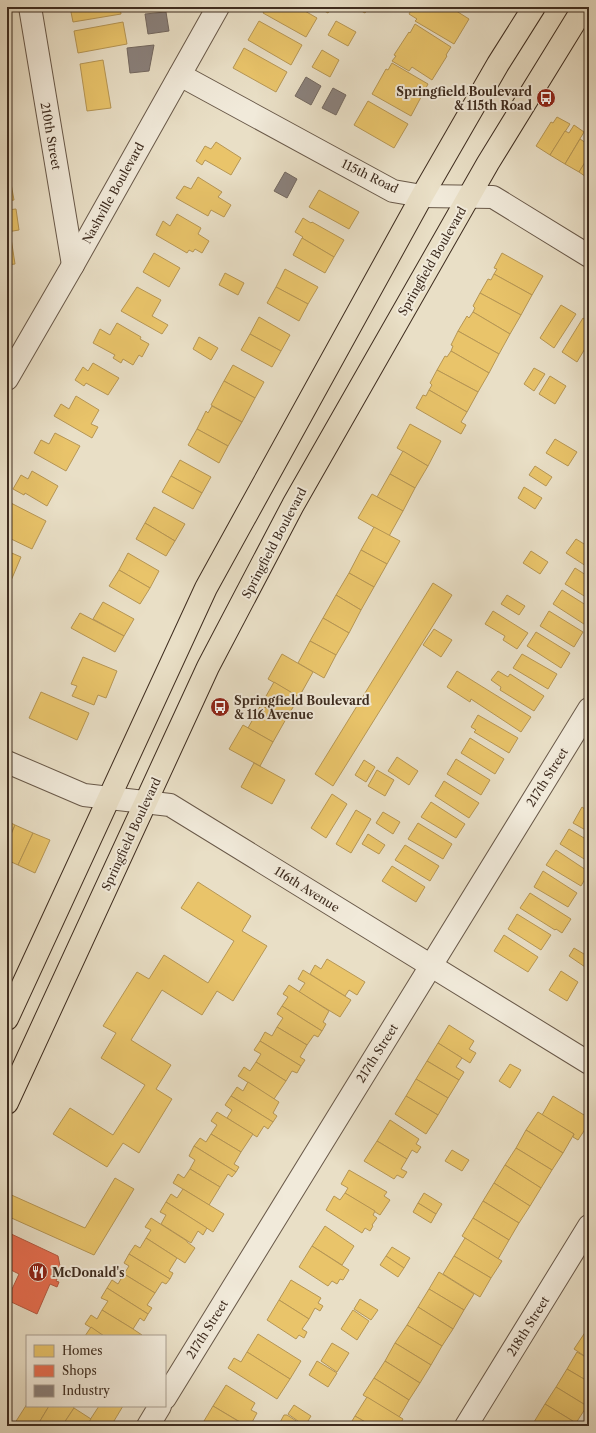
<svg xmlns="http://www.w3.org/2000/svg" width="596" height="1433" viewBox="0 0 596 1433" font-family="'Libre Caslon Text',serif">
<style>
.homes{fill:#e9c46a;stroke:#b69654}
.shops{fill:#e76f51;stroke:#b45b42}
.industry{fill:#8a817c;stroke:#736860}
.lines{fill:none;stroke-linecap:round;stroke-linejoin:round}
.street-casing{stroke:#695949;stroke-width:24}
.primary-casing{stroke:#3e2c1f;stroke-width:24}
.street{stroke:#f1eada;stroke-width:22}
.primary{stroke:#e9dfc6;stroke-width:22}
.labels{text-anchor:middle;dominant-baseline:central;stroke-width:4;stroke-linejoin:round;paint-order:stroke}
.poi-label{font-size:12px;font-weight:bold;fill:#3e2c1f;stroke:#f1eada;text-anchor:start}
.street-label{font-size:12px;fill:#3e2c1f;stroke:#f1eada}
</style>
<rect width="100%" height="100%" fill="#e9dfc6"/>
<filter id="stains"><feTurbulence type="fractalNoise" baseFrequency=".005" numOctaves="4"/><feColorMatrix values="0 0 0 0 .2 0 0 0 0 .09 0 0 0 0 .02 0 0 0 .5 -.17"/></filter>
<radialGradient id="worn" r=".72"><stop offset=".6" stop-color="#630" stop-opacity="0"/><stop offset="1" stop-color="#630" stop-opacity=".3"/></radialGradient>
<g class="homes">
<path d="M70,7h50l1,7 -48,8z"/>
<path d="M267,7h31l19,11 -11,19 -43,-24z"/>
<path d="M317,7h15l-4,6z"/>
<path d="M354,7h15l-4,6z"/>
<path d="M413,7h37l19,12 -15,25 -39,-23 2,-2 -8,-5z"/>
<path d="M259,21l43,24 -11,20 -43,-25z"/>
<path d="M336,21l20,11 -8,14 -20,-11z"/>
<path d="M123,22l4,22 -49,9 -4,-22z"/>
<path d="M415,24l36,23 -5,8 1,1 -15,24 -20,-13 -3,4 -17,-10 4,-5 -2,-1 15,-23 1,1z"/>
<path d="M244,48l43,24 -11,20 -43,-24z"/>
<path d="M322,50l17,10 -9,17 -18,-10z"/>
<path d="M103,60l8,48 -24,3 -7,-47z"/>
<path d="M392,63l36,21 -17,32 -39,-22 14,-25 2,1z"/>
<path d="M368,101l40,23 -14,24 -40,-23z"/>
<path d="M557,117l13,7 -20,31 -14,-9 15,-24 2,1z"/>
<path d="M574,125l10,7 -19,32 -15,-9 15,-24 4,2z"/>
<path d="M580,139l9,6v11l-10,16 -14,-8z"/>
<path d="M216,142l25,16 -10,17 -26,-15 -3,5 -6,-4 9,-15 6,3z"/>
<path d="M589,156v23l-10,-7z"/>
<path d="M198,177l24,15 -4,5 13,8 -7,12 -13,-7 -3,6 -32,-18 8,-12 7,3z"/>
<path d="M7,178h3l4,22 -7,1z"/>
<path d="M319,190l40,22 -10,17 -40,-22z"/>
<path d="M16,209l3,21 -12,2v-22z"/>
<path d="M177,214l24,14 -3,6 11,7 -7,12 -7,-4 -2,3 -4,-2 -2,3 -31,-18 7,-14 7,5z"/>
<path d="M303,218l8,5 1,-1 32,18 -10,17 -32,-19 1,-1 -8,-5z"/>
<path d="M11,238l4,26 -8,1v-26z"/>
<path d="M302,238l32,19 -9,16 -32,-18z"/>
<path d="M154,253l26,15 -11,19 -26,-15z"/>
<path d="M502,253l41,23 -11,19 -38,-21 3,-5 -3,-1z"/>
<path d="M285,269l33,18 -10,17 -32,-17z"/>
<path d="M225,273l19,10 -6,12 -19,-10z"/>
<path d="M494,274l38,21 -11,20 -41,-22 8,-14 3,1z"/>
<path d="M137,287l24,13 -9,16 16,9 -6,9 -41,-23z"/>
<path d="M276,287l32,17 -9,17 -32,-18z"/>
<path d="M480,293l41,22 -11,19 -37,-22 2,-4 -2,-2z"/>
<path d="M561,305l15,9 -22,34 -14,-10z"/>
<path d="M473,312l37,22 -11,20 -41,-23 9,-15 2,2z"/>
<path d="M259,317l31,18 -9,16 -31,-17z"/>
<path d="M583,318l6,4v20l-12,20 -15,-10z"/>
<path d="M117,323l24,14 -1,2 9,5 -7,13 -3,-2 -6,10 -10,-6 -2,4 -8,-5 2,-3 -22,-12 7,-14 10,6z"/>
<path d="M458,331l41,23 -10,19 -38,-22 2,-5 -2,-1z"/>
<path d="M250,334l31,17 -9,16 -31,-17z"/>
<path d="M199,337l19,11 -7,12 -18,-11z"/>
<path d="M451,351l38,22 -11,19 -41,-22 8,-14 2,1z"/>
<path d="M93,363l26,15 -11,17 -22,-12 -2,3 -9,-6 8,-13 5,4z"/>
<path d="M233,365l31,17 -9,16 -31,-17z"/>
<path d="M534,368l11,6 -11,17 -10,-7z"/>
<path d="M437,370l41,22 -11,20 -38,-22 3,-5 -2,-2z"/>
<path d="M550,376l16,10 -11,18 -16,-10z"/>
<path d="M224,381l31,17 -13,24 -31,-17z"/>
<path d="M429,390l38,22 -6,10 5,3 -5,9 -45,-26 7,-13 3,1z"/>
<path d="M76,396l23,14 -8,14 7,3 -6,11 -38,-22 7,-12 8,5z"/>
<path d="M212,406l30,16 -14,24 -31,-17 9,-18 2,2z"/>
<path d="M410,424l31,17 -13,25 -31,-18z"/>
<path d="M197,429l31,17 -9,17 -31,-18z"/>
<path d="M55,433l25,13 -14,25 -32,-18 7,-13 8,4z"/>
<path d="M555,439l22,13 -9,14 -22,-13z"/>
<path d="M403,451l25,15 -13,22 -25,-14z"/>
<path d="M180,460l31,17 -9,16 -31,-17z"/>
<path d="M535,466l17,11 -6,9 -17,-11z"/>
<path d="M32,471l26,15 -11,20 -22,-13 -1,2 -11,-6 8,-14 7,4z"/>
<path d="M390,474l25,14 -12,23 -26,-14z"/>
<path d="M171,476l31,17 -9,16 -31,-17z"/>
<path d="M524,487l18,11 -7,11 -17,-11z"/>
<path d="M372,494l31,17 -14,25 -31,-18z"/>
<path d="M7,501l39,20 -14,28 -25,-12z"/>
<path d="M154,507l31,17 -10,17 -30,-18z"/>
<path d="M145,523l30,18 -9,15 -30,-17z"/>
<path d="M374,527l26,14 -13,23 -26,-14z"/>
<path d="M576,539l13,8v21l-23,-15z"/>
<path d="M361,550l26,14 -13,23 -25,-14z"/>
<path d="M7,551l14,6 -11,26 -3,-1z"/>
<path d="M531,551l17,11 -8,12 -17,-11z"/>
<path d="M128,553l31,18 -9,17 -31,-18z"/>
<path d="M575,568l14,9v22l-24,-15z"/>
<path d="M119,570l31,18 -10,16 -31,-18z"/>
<path d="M349,573l25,14 -13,23 -25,-15z"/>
<path d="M433,583l19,12 -119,191 -18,-12z"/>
<path d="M562,590l27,17v16l-2,3 -34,-22z"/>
<path d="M336,595l25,15 -12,23 -26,-15z"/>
<path d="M507,595l18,11 -6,9 -18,-11z"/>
<path d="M103,602l31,17 -10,17 -31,-17z"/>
<path d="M493,611l35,22 -11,16 -14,-9 2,-4 -20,-12z"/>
<path d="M549,611l34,21 -9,15 -34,-21z"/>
<path d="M80,613l44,23 -9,16 -44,-24z"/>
<path d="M323,618l26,15 -13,22 -26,-14z"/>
<path d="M434,629l18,11 -11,17 -18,-12z"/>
<path d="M536,632l34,21 -9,15 -34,-22z"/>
<path d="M310,641l26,14 -12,23 -26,-15z"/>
<path d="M282,654l31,18 -14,25 -31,-18z"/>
<path d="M522,654l35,20 -9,15 -35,-21z"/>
<path d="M83,657l34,14 -11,27 -8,-3 -4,10 -22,-9 5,-10 -6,-2z"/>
<path d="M457,671l74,46 -10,15 -50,-33 -1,3 -23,-15z"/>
<path d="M498,671l10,6 2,-3 34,22 -10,15 -34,-21 1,-3 -10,-7z"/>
<path d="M274,682l25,15 -13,22 -25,-14z"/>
<path d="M41,692l48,21 -12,27 -48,-22z"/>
<path d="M261,705l25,14 -13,23 -25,-14z"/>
<path d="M478,715l40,23 -9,15 -35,-21 2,-2 -5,-3z"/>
<path d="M243,725l30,17 -13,24 -31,-17z"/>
<path d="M470,738l34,21 -9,15 -34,-21z"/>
<path d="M397,757l21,14 -9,14 -21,-14z"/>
<path d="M456,759l34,21 -9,15 -34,-21z"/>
<path d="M364,760l11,7 -9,15 -11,-7z"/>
<path d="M254,763l31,17 -13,24 -31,-17z"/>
<path d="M377,770l17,10 -9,16 -17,-10z"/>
<path d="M444,781l35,22 -10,15 -34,-22z"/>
<path d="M332,794l15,10 -21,34 -15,-10z"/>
<path d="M431,802l34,22 -9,14 -35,-21z"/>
<path d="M582,807l7,5v20l-16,-9z"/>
<path d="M356,810l15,9 -20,34 -15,-9z"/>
<path d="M383,812l17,10 -7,12 -17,-11z"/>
<path d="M7,821l8,4 -8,19z"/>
<path d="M418,823l34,21 -9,15 -35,-20z"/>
<path d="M15,825l18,8 -15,32 -11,-5v-16z"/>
<path d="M569,829l20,12v21l-29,-18z"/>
<path d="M33,833l17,7 -15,33 -17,-8z"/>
<path d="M368,834l17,11 -6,9 -17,-10z"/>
<path d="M405,845l34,21 -9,15 -35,-21z"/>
<path d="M556,850l33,22 -8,14 -35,-21z"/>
<path d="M392,866l33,21 -9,15 -34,-21z"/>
<path d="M543,871l34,22 -9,14 -34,-20z"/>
<path d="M198,882l53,34 -9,15 25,15 -34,55 -16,-10 -15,24 -40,-25 -31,50 40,25 -15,24 16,10 -33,54 -16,-10 -16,24 -54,-33 17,-26 43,27 32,-50 -44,-27 15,-25 -13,-7 34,-54 12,7 15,-24 44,28 26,-42 -53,-33z"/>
<path d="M530,893l41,26 -9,14 -6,-4 -1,1 -35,-22z"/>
<path d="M517,914l34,21 -10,15 -33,-21z"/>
<path d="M504,935l34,22 -10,15 -34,-21z"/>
<path d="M574,948l15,9 -1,12 -19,-13z"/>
<path d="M327,959l38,23 -8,13 -8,-5 -4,6 -35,-22 5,-9 6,4z"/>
<path d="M303,970l48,30 -11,17 -41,-25 6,-9 -7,-4z"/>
<path d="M561,971l17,11 -11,19 -18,-11z"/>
<path d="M289,985l40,26 -6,11 3,2 -4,7 -40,-25 6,-9 -5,-3z"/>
<path d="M282,1006l40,25 -4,6 -4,-2 -7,10 -30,-18 6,-9 -6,-4z"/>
<path d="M449,1025l25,16 -5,8 7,4 -6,10 -32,-20z"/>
<path d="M277,1027l30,18 -7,12 5,3 -4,6 -41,-25 5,-9 7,4z"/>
<path d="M260,1041l41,25 -4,7 -5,-2 -6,10 -30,-19 5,-8 -7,-4z"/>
<path d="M438,1043l24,15 -6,9 8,5 -5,8 -32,-19z"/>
<path d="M427,1061l32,19 -11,18 -32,-19z"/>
<path d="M256,1062l30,19 -12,18 -36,-23 6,-9 6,4z"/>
<path d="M510,1064l11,6 -11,18 -11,-7z"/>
<path d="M416,1079l32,19 -10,17 -32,-19z"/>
<path d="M248,1082l31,20 -6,11 4,3 -4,6 -42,-26 6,-9 6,4z"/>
<path d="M231,1096l42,26 -5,7 -4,-3 -7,11 -30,-19 5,-8 -7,-5z"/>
<path d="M406,1096l32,19 -12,19 -31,-20z"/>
<path d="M553,1096l36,22v11l-1,1 -2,-2 -8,12 -5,-3 1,-3 -32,-19z"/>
<path d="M217,1112l36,22 -12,18 -30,-18 6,-9 -6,-4z"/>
<path d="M538,1112l36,22 -11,19 -37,-23z"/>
<path d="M390,1120l29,19 -3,5 5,3 -4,6 -5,-3 -5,9 -30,-18z"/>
<path d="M526,1130l37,23 -11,17 -36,-22z"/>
<path d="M211,1134l30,18 -7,12 5,3 -3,5 -42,-26 6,-8 6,4z"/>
<path d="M377,1141l30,18 -6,10 6,3 -4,6 -6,-3 -3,4 -30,-18z"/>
<path d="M194,1146l42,26 -4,5 -4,-3 -8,13 -30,-18 5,-9 -6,-4z"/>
<path d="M516,1148l36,22 -11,18 -36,-23z"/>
<path d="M452,1150l17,10 -7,11 -17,-10z"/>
<path d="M505,1165l36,23 -11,18 -36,-23z"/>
<path d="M190,1169l30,18 -11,18 -36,-22 5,-9 6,4z"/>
<path d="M349,1170l38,22 -3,4 6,4 -10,15 -35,-22 3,-5 -7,-4z"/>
<path d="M115,1178l19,11 -40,66 -87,-39v-23l78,35z"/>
<path d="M494,1183l36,23 -11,17 -36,-22z"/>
<path d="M183,1189l41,25 -11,18 -47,-30 5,-8 6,4z"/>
<path d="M345,1193l30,18 -2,4 4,3 -5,7 1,1 -3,5 -5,-3 -3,5 -36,-23 8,-14 6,4z"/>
<path d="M424,1193l18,11 -6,10 -18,-11z"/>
<path d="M483,1201l36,22 -10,17 -36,-22z"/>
<path d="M166,1202l41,26 -4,7 -5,-4 -7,12 -30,-19 5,-9 -6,-3z"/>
<path d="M418,1203l18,11 -5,9 -18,-11z"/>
<path d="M151,1218l36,23v1l8,6 -10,15 -39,-25 5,-8 -6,-3z"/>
<path d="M473,1218l36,22 -11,19 -36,-23z"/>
<path d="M325,1226l29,20 -12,19 -30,-19z"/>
<path d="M146,1238l31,20 -8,13 4,2 -3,6 -41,-25 6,-9 5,3z"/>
<path d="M465,1238l37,23 -11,17 -37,-22z"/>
<path d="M312,1246l37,24 -6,10 -3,-1 -3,5 -5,-3 -4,5 -29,-19z"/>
<path d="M392,1247l18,11 -6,10 -18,-12z"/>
<path d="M129,1254l41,25 -4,5 -4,-2 -7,11 -31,-19 5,-8 -5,-3z"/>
<path d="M386,1256l18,12 -6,9 -18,-12z"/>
<path d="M454,1256l37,22 -11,19 -37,-23z"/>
<path d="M439,1272l35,22 -10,16 -35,-21z"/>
<path d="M124,1274l31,19 -8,12 5,3 -4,6 -41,-26 5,-8 6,4z"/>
<path d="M291,1280l30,18 -3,5 5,3 -3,5 -5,-3 -6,11 -30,-19z"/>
<path d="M107,1288l41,26 -4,7 -4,-3 -7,11 -31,-19 6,-9 -7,-3z"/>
<path d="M429,1289l35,21 -11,19 -35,-22z"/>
<path d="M360,1299l18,11 -7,10 -17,-11z"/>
<path d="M279,1300l30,19 -7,10 5,3 -3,6 -5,-3 -3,4 -29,-19z"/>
<path d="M418,1307l35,22 -11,17 -35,-21z"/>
<path d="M102,1310l31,19 9,6 -38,1 -19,-12 6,-9 6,4z"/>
<path d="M353,1310l16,11 -12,19 -16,-11z"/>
<path d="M407,1325l35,21 -11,19 -36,-22z"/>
<path d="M91,1327l13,9h-19z"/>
<path d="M586,1331l3,2v26l-15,-10z"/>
<path d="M258,1334l43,27 -11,18 -43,-27z"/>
<path d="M332,1343l17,10 -12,19 -16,-11z"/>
<path d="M395,1343l36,22 -11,18 -35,-22z"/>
<path d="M247,1352l43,27 -13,20 -49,-31 6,-10 7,4z"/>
<path d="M577,1352l12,7v23l-22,-13z"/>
<path d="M317,1361l20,12 -9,14 -19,-12z"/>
<path d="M385,1361l35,22 -11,17 -35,-22z"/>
<path d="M567,1369l22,13v20l-2,4 -31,-19z"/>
<path d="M374,1378l35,22 -10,17 -36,-22z"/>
<path d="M226,1385l29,18 -4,7 6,3 -7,13h-3l-34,-20z"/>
<path d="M556,1387l31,19 -11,17 -31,-19z"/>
<path d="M367,1397l36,22 -4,7h-27l-17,-10z"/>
<path d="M27,1404v2h22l-12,20h-24z"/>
<path d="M545,1404l31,19 -1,3h-34l-7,-4z"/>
<path d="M294,1405l17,11 -6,10 -17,-12z"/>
<path d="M49,1406h24l1,2 -12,18h-25z"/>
<path d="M99,1406h24l-12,20h-25z"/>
<path d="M213,1406l30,18v2h-42z"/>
<path d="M74,1408l17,11 -5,7h-24z"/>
<path d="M284,1415h3l17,11h-26z"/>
<path d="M355,1416l17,10h-23z"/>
</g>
<path class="shops" d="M7,1232l51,24 3,15 -5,10 3,1 -2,5 -7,-3 -13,30 -30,-14 12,-26 -12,-6z"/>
<g class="industry">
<path d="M166,12l3,19 -21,3 -3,-20z"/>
<path d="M154,45l-5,26 -19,2 -3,-25z"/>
<path d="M306,77l15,9 -10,19 -16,-9z"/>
<path d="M333,88l13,7 -10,20 -14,-7z"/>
<path d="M285,172l12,7 -10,19 -13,-7z"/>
</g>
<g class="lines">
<g class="street-casing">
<g id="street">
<path d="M30,7l43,258"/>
<path d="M180,75l213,116 29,5 71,1 96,59"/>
<path d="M7,379l66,-114 145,-258"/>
<path d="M7,762l77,33 86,10 419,258"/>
<path d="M165,1398l424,-689"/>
<path d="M148,1426l12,-20"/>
<path d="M466,1426l123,-200"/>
</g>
</g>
<g class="primary-casing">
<g id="primary">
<path d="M7,1019l199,-431 216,-392 76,-132 36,-57"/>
<path d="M7,1103l201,-436 85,-162 195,-342 96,-156"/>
</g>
</g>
<use href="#street" class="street"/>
<use href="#primary" class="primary"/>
</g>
<defs>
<g id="bus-disc" transform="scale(1)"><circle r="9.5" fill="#8f2418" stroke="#f1eada"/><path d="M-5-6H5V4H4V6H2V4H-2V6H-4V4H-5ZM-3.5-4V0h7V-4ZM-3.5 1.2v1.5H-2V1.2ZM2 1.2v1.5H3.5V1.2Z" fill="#fff"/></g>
<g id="restaurant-disc" transform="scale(1)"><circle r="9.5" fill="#8f2418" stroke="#f1eada"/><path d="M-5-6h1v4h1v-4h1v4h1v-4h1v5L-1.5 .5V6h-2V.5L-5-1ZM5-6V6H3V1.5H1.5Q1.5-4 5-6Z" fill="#fff"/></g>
</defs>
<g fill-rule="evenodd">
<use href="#bus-disc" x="546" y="98"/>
<use href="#bus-disc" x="220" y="707"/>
<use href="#restaurant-disc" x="38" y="1272"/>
</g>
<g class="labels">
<g class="poi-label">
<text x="532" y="91" text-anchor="end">Springfield Boulevard<tspan x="532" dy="14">&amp; 115th Road</tspan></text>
<text x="234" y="700">Springfield Boulevard<tspan x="234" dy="14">&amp; 116 Avenue</tspan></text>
<text x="52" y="1272">McDonald's</text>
</g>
<g class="street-label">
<text transform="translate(51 136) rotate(80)">210th Street</text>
<text transform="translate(370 176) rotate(26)">115th Road</text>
<text transform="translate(113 193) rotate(-61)">Nashville Boulevard</text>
<text transform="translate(432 261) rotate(-60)">Springfield Boulevard</text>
<text transform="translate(274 543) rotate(-62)">Springfield Boulevard</text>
<text transform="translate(547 777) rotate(-58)">217th Street</text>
<text transform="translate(131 834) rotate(-65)">Springfield Boulevard</text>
<text transform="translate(307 889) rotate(32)">116th Avenue</text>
<text transform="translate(377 1053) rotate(-58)">217th Street</text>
<text transform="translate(528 1326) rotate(-58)">218th Street</text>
<text transform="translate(207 1329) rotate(-58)">217th Street</text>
</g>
</g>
<rect width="596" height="1433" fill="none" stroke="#e9dfc6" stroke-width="24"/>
<rect x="8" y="8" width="580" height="1417" fill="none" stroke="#3e2c1f" stroke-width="2"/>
<rect x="12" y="12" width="572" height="1409" fill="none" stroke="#3e2c1f"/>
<rect x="26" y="1335" width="140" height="72" fill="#f1eada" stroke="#a99e8f"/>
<rect x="34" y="1345" width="20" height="12" fill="#e9c46a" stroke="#a99e8f"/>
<text x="62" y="1355" font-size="12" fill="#3e2c1f">Homes</text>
<rect x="34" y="1365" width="20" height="12" fill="#e76f51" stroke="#a99e8f"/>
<text x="62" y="1375" font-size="12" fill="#3e2c1f">Shops</text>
<rect x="34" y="1385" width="20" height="12" fill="#8a817c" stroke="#a99e8f"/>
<text x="62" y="1395" font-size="12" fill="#3e2c1f">Industry</text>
<rect width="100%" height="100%" filter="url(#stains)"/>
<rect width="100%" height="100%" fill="url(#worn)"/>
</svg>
